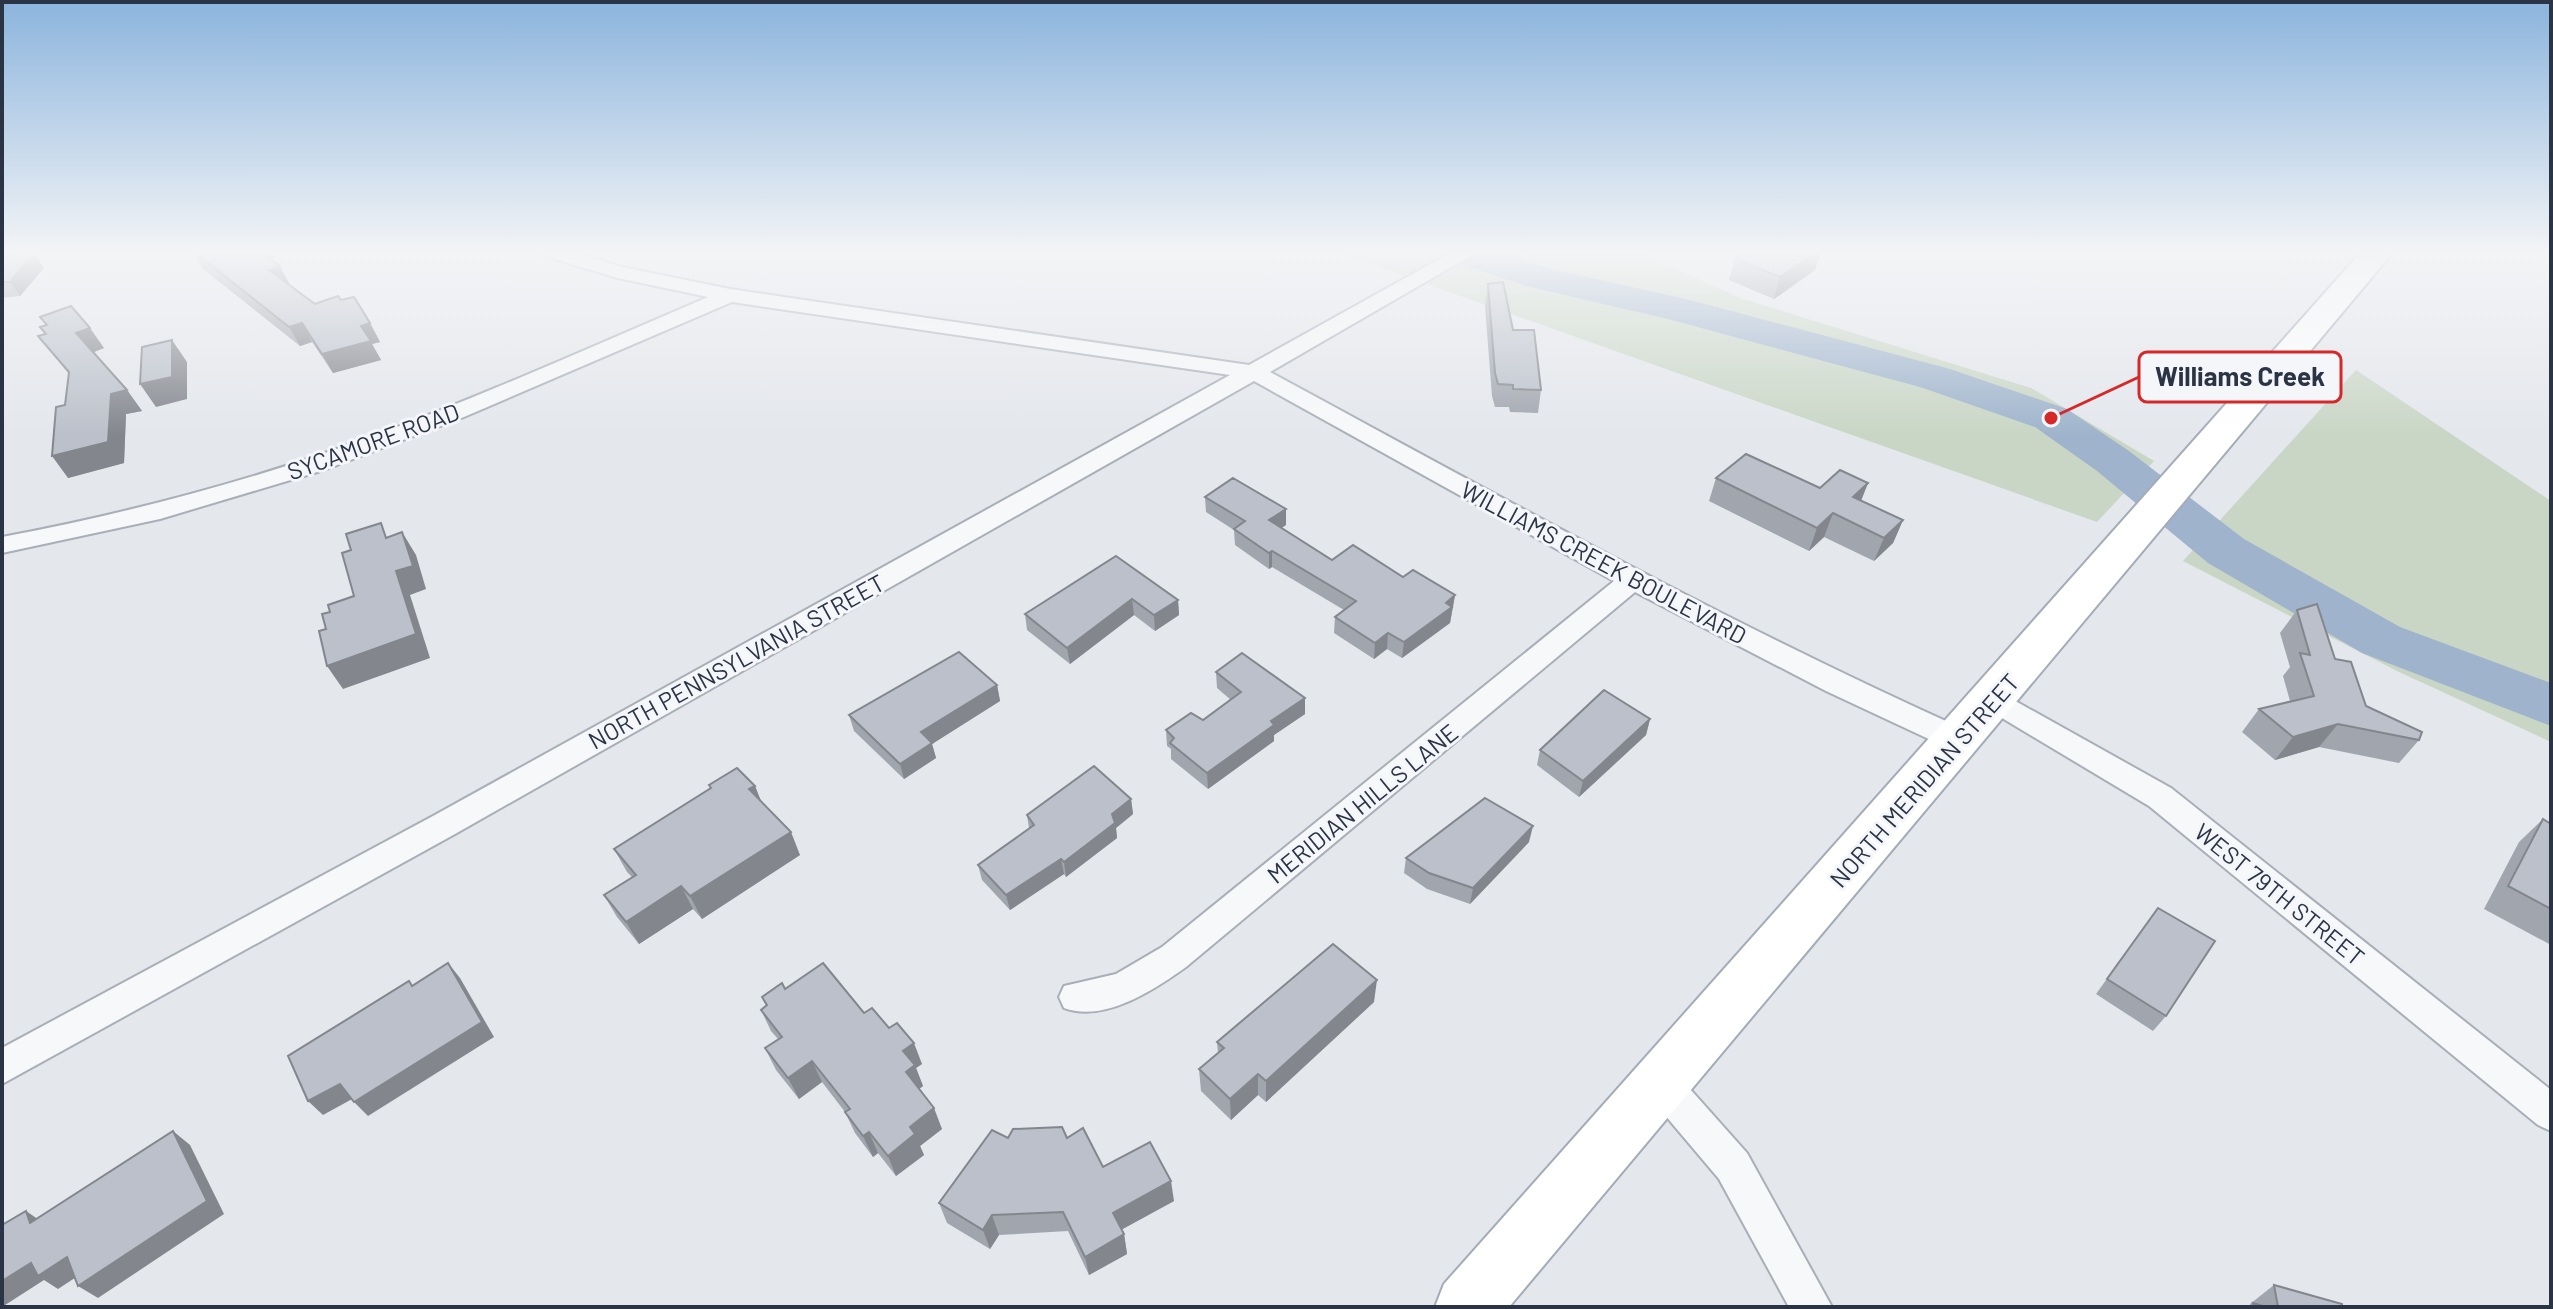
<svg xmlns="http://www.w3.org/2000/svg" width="2553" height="1309" viewBox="0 0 2553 1309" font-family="Barlow,sans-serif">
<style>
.green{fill:#c9d6c5}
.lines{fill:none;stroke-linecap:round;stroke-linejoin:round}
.river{fill:#9fb4cc;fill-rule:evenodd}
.minor-casing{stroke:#a9aeb7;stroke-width:4}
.primary-casing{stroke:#a3abb8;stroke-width:4}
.minor{fill:#f7f8fa;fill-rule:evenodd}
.primary{fill:#fff;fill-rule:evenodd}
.wall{fill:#a1a5ae}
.shaded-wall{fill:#83868d}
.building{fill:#bbc0ca;stroke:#83868d;stroke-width:2}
.labels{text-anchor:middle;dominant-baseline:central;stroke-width:6;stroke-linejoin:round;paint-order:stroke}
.street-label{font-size:24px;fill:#2b3445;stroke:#f4f6f9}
.leader{fill:none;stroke:#d62828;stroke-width:3}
.callout-dot{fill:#d62828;stroke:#f4f6f9;stroke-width:3}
.callout{fill:#f4f6f9;stroke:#d62828;stroke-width:3}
.callout-label{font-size:26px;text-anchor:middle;font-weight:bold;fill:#2b3445}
</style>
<rect width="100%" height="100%" fill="#e4e7ec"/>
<g class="green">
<path d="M1334,251h302l104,47 291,90 123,73 -57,61z"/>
<path d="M2356,370l195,131v241l-152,-70 -216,-111z"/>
</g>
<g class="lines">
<path class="river" d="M1441,251h58l52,18 139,31 260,69 117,40 62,42 115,88 156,88 151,56v43l-189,-73 -154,-90 -111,-92 -62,-44 -115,-40 -252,-68 -142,-33 -80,-27z"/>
<g class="minor-casing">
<g id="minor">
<path d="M538,251h32l52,16 108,22 519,76 205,-114h25l-209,121c231,125 460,253 700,360l4,8 -4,8 -11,3 -11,-3 -122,-57 -191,-99 -449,375c-32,23 -82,56 -122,41l-5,-11 5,-11 52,-12 46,-27 452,-366 -360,-200 -799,453 -453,250v-36l431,-232 797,-441 -498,-73 -268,115 -140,53 -164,49 -158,34v-16c122,-23 241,-54 358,-96 118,-43 233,-95 348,-144l-90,-19 -77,-23z"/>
<path d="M1992,688l179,100 380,302v41l-13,-6 -389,-319 -167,-100 -4,-7 4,-7z"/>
<path d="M1661,1066l13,5 73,82 85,154h-43l-70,-128 -71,-84 -5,-12 5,-12z"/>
</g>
</g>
<g class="primary-casing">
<path id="primary" d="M2362,251h32l-885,1056h-74l9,-23z"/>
</g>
<use href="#minor" class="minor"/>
<use href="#primary" class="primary"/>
</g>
<g class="wall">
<path d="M192,251h78l4,7 -4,1 20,26 25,19 26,-4 29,23 10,19 -8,2 9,16 -48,13 -21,-31 -12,4 -97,-77z"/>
<path d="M1744,251h77l-6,19 -41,29 -45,-19 6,-21 10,-7z"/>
<path d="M14,252l2,3 28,13 -24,28 -18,2v-45z"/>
<path d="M1488,284l25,46 28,60 -3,23 -28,-1 -1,-5h-14l-3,-11 -7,-90z"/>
<path d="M40,317l64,31 -10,4 33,38 15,21 -16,3 -2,49 -56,15 -3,-73 4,-31 -31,-38 7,-2 -5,-7 6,-2z"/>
<path d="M1716,478l104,10 48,-5 -7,17 42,20 -10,23 -19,18 -50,-24 -15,14 -100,-50z"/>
<path d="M1205,497l81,12v16l-5,3 51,32 71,17 52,18 -5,28 -48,35 -15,-9 -13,10 -40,-26 1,-16 9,-7 -72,-43 -3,2 -34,-24 -1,-15 -28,-18z"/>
<path d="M1116,556l62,44 1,15 -24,16 -21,-16 -64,49 -43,-34 -2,-16z"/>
<path d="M2297,610l38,49 31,47 53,34 -20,23 -80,-16 -44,13 -33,-28 17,-23 31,-8 -7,-25 7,-9 -10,-34z"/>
<path d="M1216,672l89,42 -31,21v6l-66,48 -37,-30v-10l-4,-3 -1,-16 37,-10 28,-20 -14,-12z"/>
<path d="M997,685l3,16 -68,43 4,14 -32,21 -50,-48 -5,-16z"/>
<path d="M1650,719l-4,16 -67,62 -42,-32 3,-15z"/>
<path d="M709,785l46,1 6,15 39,54 -98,64 -9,-10 -54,35 -22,-27 -13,-22 28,-18 -5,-5 -13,-23 96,-61z"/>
<path d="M1131,799l2,15 -17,14 1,10 -51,39 -2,-3 -54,36 -28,-30 -4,-15 51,-37 -2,-13z"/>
<path d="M2543,819l8,5v121l-67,-36 35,-67z"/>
<path d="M1529,842l-59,62 -43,-15 -23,-16 2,-15z"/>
<path d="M2158,908l8,108 -13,15 -57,-37z"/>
<path d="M785,989l79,24 25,15 33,36 -6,4 7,18 -4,3 23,40 -22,17 4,9 -28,21 -18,-23 -5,4 -18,-24 -10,-21 -23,-30 -23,17 -23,-29 -11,-22 13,-9 -7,-8 -10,-21 5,-4 -4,-9z"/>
<path d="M1374,1002l-108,100 -8,-7 -27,25 -30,-29 -2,-22 19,-16 -1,-11z"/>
<path d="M1008,1138h59l36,29 71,34 -53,29 3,4 3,20 -38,21 -21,-44 -69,4 -9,14 -43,-26 -8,-20z"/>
<path d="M2274,1285l68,22h-94l2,-1v-2z"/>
</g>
<g class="shaded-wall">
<path d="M254,251h16l4,7 -14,5z"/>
<path d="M1818,251h3l-6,19 -41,29 6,-22z"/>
<path d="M1927,251h24l-25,3z"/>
<path d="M14,252l9,14 11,-13 10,15 -24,28 -10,-14 1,-27z"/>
<path d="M280,266l10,19 -10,4 -11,-19z"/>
<path d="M302,323l10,19 -12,4 -11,-19z"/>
<path d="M370,323l10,19 -8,2 9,16 -48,13 -11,-19 39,-28z"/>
<path d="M90,328l14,20 -13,5 -15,-20z"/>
<path d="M172,340l15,22v37l-31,8 -16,-23z"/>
<path d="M127,390l15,21 -16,3 -2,49 -56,15 -16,-22 59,-62z"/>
<path d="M1868,483l-9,23 -15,14 9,-23z"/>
<path d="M1286,509v16l-17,11v-16z"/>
<path d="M1833,513l-9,24 -15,14 8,-23z"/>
<path d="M1903,520l-10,23 -19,18 10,-23z"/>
<path d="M402,532l14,23 10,34 -16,6 20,63 -87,31 -16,-23 69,-95z"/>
<path d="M1272,551v16l-3,2v-16z"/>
<path d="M1455,595l-5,28 -48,35 2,-16z"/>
<path d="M1132,599l2,16 -64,49 -3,-16z"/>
<path d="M1178,600l1,15 -24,16 -1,-16z"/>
<path d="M1388,633l-1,16 -13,10 1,-16z"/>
<path d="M997,685l3,16 -68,43 4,14 -32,21 -4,-15 21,-32z"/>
<path d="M1305,698v16l-31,21v6l-66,48 -1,-16 64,-52z"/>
<path d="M1650,719l-4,16 -67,62 4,-16z"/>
<path d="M2338,724l-19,23 -44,13 18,-23z"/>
<path d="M755,786l9,23 -15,-20z"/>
<path d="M1131,799l2,15 -17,14 1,10 -51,39 -2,-15 48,-48z"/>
<path d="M1533,826l-4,16 -59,62 3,-16z"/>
<path d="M791,832l9,23 -98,64 -12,-23z"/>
<path d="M1061,859l3,15 -54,36 -4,-15z"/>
<path d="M681,886l12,23 -54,35 -13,-22z"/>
<path d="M448,963l12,15 34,59 -126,79 -14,-14z"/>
<path d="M1377,980l-3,22 -108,100v-21z"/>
<path d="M914,1043l8,21 -6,4 7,18 -9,7 -8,-21 -3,-21z"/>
<path d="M812,1061l10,21 -23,17 -11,-21z"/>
<path d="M1258,1074v21l-27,25 -1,-21z"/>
<path d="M340,1084l14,14 -31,17 -15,-14z"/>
<path d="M934,1108l8,21 -22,17 4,9 -28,21 -8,-20 22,-29z"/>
<path d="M173,1131l17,14 34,69 -126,84 -20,-12z"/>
<path d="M869,1132l9,21 -5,4 -10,-21z"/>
<path d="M1171,1181l3,20 -57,31 -4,-19z"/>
<path d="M26,1211l19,13 -15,-1z"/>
<path d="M992,1215l7,20 -9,14 -7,-19z"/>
<path d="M1124,1234l3,20 -38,21 -4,-18z"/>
<path d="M67,1257l20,13 -29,19 -14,-9 -42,27v-26l29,-18z"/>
</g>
<g class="building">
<path d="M193,251h66l21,15 -11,4 46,34 23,-8 3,4 13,-3 16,26 -9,3 10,15 -49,13 -20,-31 -13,4z"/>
<path d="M1746,251h72l-38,26 -45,-18z"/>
<path d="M14,252l-3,3 23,-2 -24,29h-8v-29z"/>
<path d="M1503,282l10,48h21l7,60 -28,-1v-4l-15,-1 -3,-11 -7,-89z"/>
<path d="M71,306l19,22 -14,5 51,57 -16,4 -3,48 -56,14 4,-49 9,-2 4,-33 -31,-36 8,-2 -6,-7 7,-2 -7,-8z"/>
<path d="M172,340v37l-32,7 2,-37z"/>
<path d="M1746,454l74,34 20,-18 28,13 -15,14 50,23 -19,18 -51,-25 -16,15 -101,-50z"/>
<path d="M1233,478l53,31 -17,11 63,40 21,-15 50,32 10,-7 42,25 -9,8 6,4 -48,35 -16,-9 -13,10 -40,-26 21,-16 -84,-50 -3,2 -35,-24 11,-8 -40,-24z"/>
<path d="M381,523l5,15 16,-6 11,34 -17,5 20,63 -89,32 -8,-35 7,-2 -4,-15 8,-2 -2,-7 26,-9 -12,-43 9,-3 -5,-16z"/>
<path d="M1116,556l62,44 -24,15 -22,-16 -65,49 -42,-34z"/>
<path d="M2317,604l18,55 16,3 15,44 56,26 -3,8 -81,-16 -45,13 -34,-28 55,-13 -14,-43 10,2 -13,-45z"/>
<path d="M959,652l38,33 -76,47 11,11 -32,21 -51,-49z"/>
<path d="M1242,653l63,45 -34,23 3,4 -67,48 -37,-30 4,-5 -8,-8 25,-17 12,7 38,-28 -25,-20z"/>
<path d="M1604,690l46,29 -67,62 -43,-31z"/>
<path d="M1094,766l37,33 -19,15 3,9 -51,39 -3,-3 -55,36 -28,-30 56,-40 -7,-10z"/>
<path d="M737,768l18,18 -6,3 42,43 -101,64 -9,-10 -55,36 -22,-27 32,-20 -22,-26 97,-61 -2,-3z"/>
<path d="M1485,798l48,28 -60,62 -44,-15 -23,-15z"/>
<path d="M2543,819l8,5v85l-43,-23z"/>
<path d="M2158,908l57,33 -49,75 -59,-37z"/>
<path d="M1333,944l44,36 -111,101 -8,-7 -28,25 -31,-30 25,-21 -7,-6z"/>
<path d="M448,963l34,59 -128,80 -14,-18 -32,17 -20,-45 121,-75 3,5z"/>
<path d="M823,963l41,50 8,-5 17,20 8,-5 17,20 -11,8 12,14 -9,7 28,36 -24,19 5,7 -27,22 -19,-24 -6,4 -18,-24 5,-3 -38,-48 -24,17 -23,-30 17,-11 -21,-27 6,-5 -5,-8 20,-14 3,6z"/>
<path d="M1062,1127l5,11 16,-10 20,39 47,-25 21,39 -58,32 11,21 -39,23 -22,-45 -71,3 -9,15 -44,-27 53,-73 16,8 5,-9z"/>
<path d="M173,1131l34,70 -129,85 -11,-29 -29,19 -7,-13 -29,18v-56l24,-14 4,12z"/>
<path d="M2274,1285l68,19v3h-64z"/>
<path d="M2253,1303l13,4h-12z"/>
</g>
<linearGradient id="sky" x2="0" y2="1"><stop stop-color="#8bb4dd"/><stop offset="0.58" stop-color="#f3f4f6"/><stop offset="1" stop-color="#f3f4f6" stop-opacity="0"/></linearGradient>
<rect width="2553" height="435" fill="url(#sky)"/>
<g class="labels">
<g class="street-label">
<text transform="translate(373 441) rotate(-20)">SYCAMORE ROAD</text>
<text transform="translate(1604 562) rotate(28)">WILLIAMS CREEK BOULEVARD</text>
<text transform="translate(736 661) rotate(-29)">NORTH PENNSYLVANIA STREET</text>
<text transform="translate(1924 780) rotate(-49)">NORTH MERIDIAN STREET</text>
<text transform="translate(1362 803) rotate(-39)">MERIDIAN HILLS LANE</text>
<text transform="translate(2280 894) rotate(39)">WEST 79TH STREET</text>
</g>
</g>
<path class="leader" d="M2051 418L2139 377"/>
<circle class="callout-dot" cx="2051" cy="418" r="8"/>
<rect class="callout" x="2139" y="352" width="202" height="50" rx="8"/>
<g class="callout-label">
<text x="2240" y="386">Williams Creek</text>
</g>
<rect width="2553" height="1309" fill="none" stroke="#2b3445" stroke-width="8"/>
</svg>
